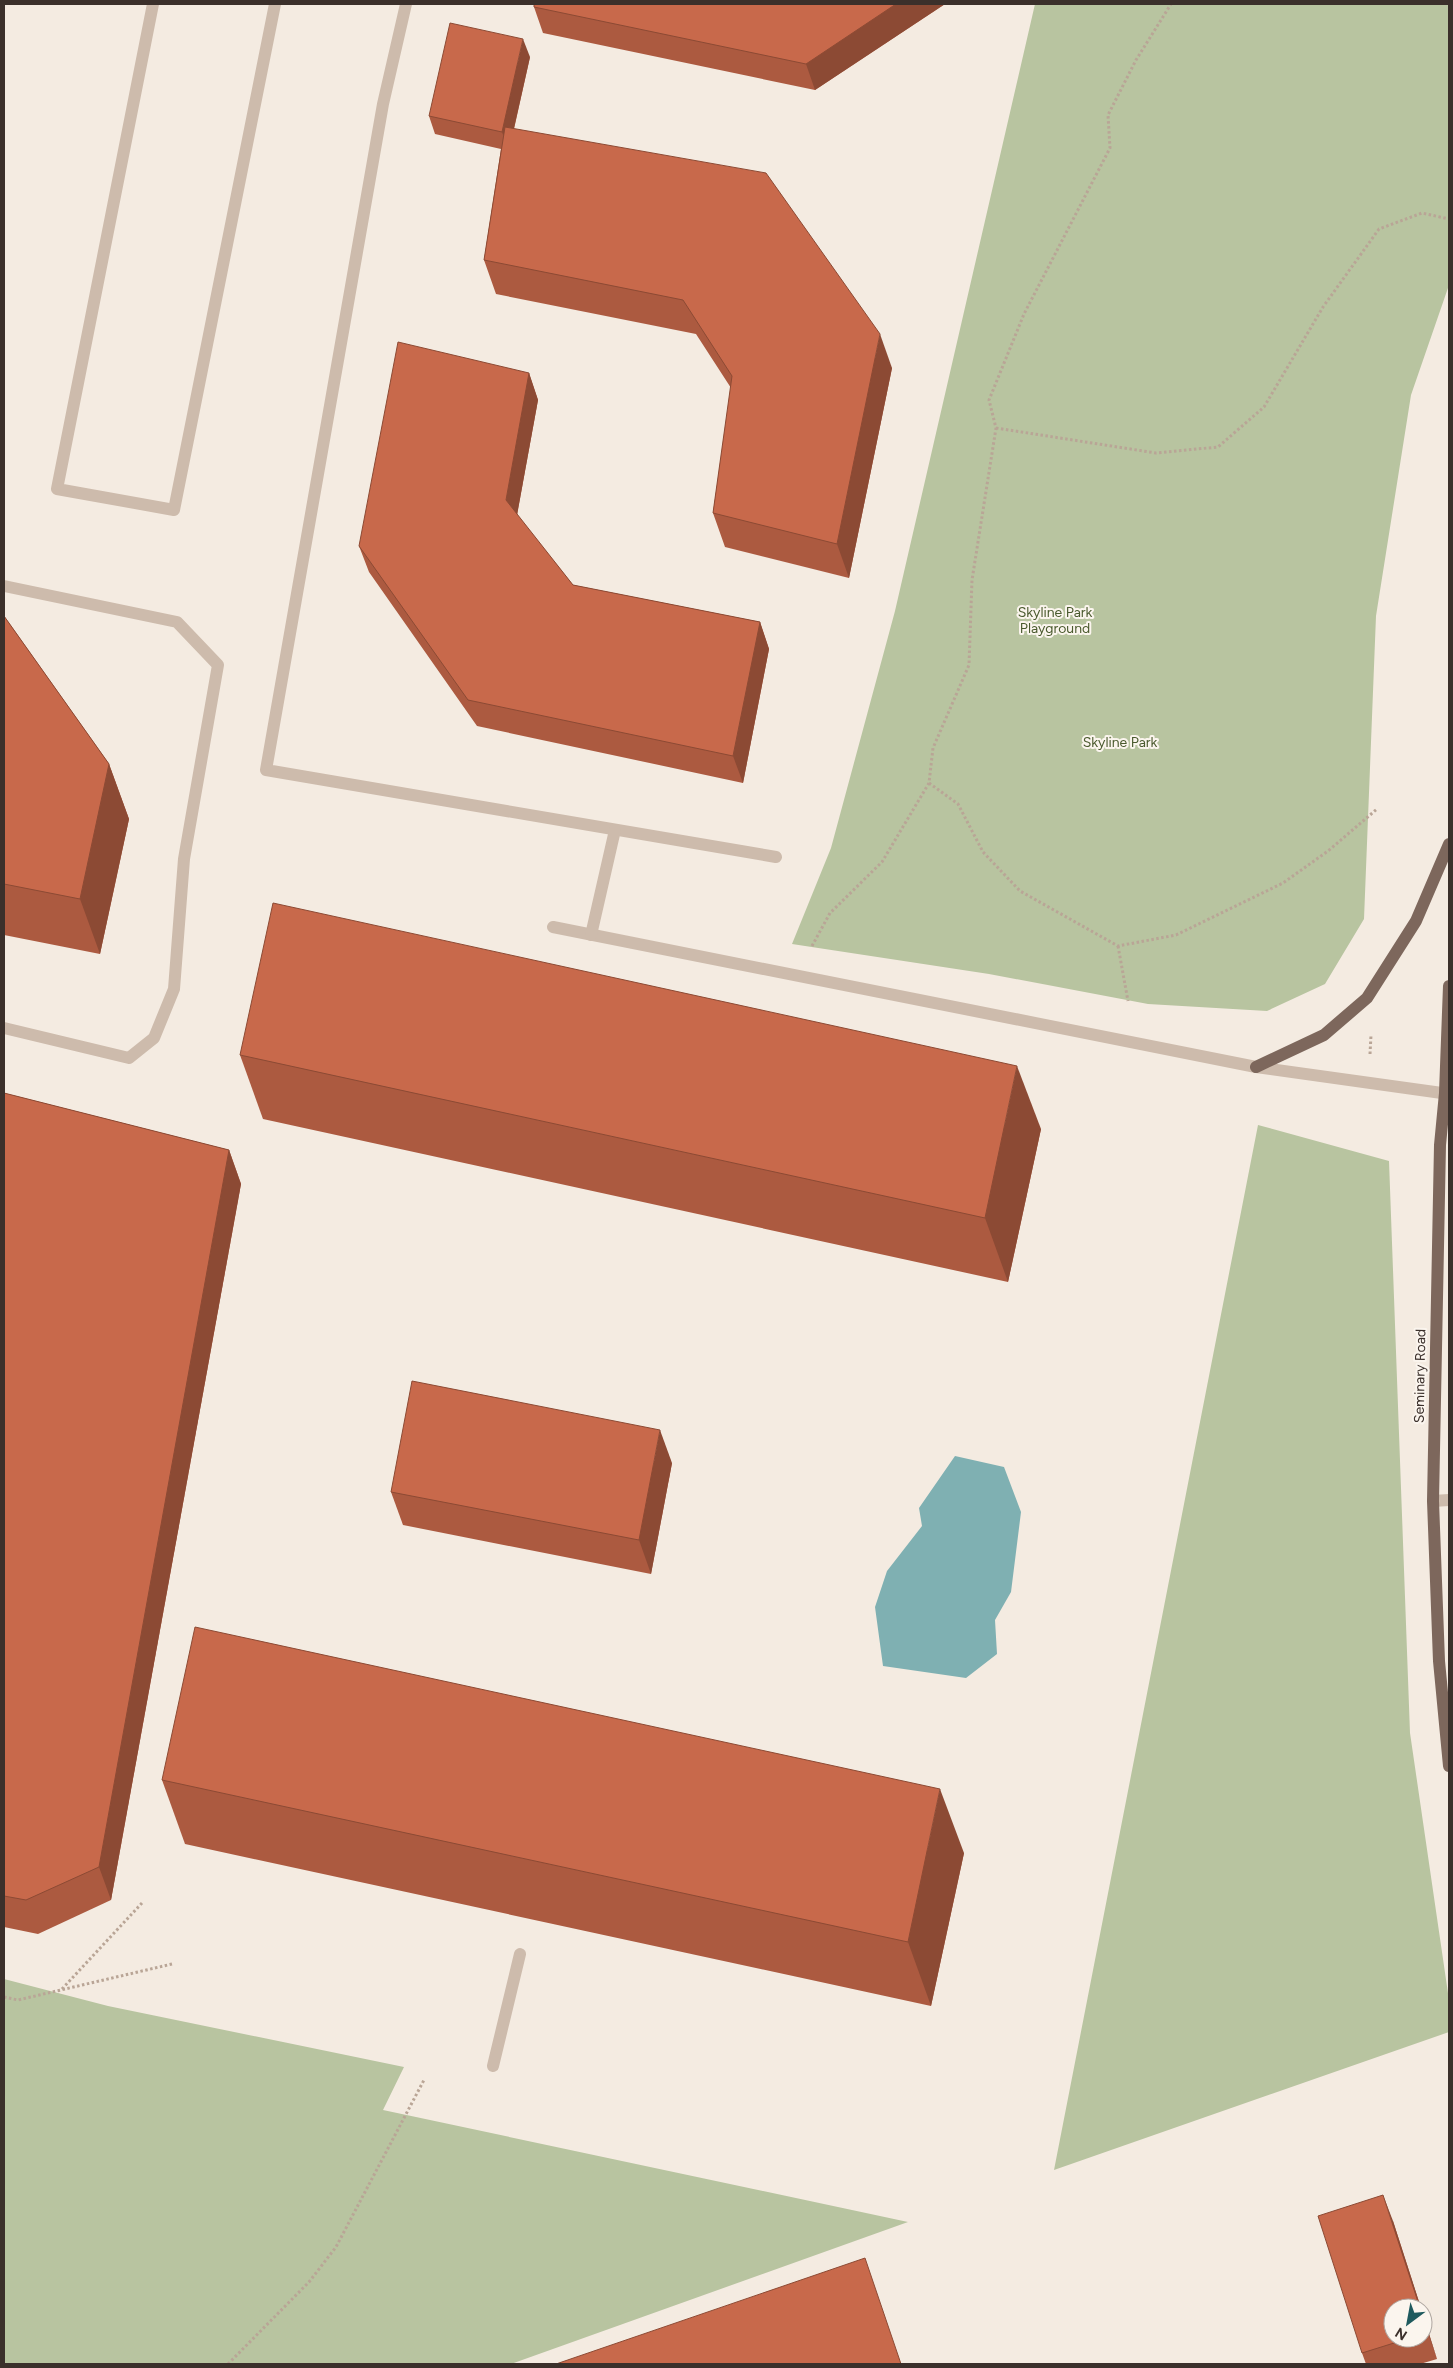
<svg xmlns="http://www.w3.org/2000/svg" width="1453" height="2368" viewBox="0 0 1453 2368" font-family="Figtree,sans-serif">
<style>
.green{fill:#b8c4a0}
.water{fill:#7fb0b2}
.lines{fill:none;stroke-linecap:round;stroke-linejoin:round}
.path{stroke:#b9a596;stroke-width:3;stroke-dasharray:2.5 2.5;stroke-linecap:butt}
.minor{stroke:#cdbbac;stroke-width:12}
.major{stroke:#7d675c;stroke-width:12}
.wall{fill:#ac5a40}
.shaded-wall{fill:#8c4a34}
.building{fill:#c8694b;stroke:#8c4a34}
.labels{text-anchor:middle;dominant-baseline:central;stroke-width:4;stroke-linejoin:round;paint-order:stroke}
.park-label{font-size:14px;fill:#4a5a2e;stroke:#fbf5ee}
.street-label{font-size:14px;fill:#3b302b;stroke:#fbf5ee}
</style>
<rect width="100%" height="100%" fill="#f4ebe1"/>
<g class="green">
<path d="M1035,4h414v281l-38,110 -35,221 -12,303 -39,65 -58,27 -119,-7 -159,-30 -197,-30 39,-96 64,-237z"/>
<path d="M1258,1125l131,36 21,572 39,267v32l-395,138z"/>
<path d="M4,1979l104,27 296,61 -21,43 525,112 -397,142h-507z"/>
</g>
<path class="water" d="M955,1456l49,11 17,45 -10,80 -16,28 2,34 -31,24 -83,-12 -8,-59 12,-36 35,-45 -3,-18z"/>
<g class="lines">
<g class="path">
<path d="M996,428l160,25 62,-6 46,-40 59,-100 56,-78 43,-16 27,6"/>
<path d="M929,783l29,21 25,48 37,39 98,55 58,-11 107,-52 45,-32 49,-42"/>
<path d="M812,946l18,-33 52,-51 47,-79 4,-35 36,-83 3,-85 24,-152 -7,-28 35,-86 86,-166 -2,-33 28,-55 35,-56"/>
<path d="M1118,946l10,55"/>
<path d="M1370,1054l1,-19"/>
<path d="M62,1989l80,-86"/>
<path d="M4,1997l14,3 154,-36"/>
<path d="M228,2364l81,-82 27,-35 88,-167"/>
</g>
<g class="minor">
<path d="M153,4l-96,485 117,21 101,-506"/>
<path d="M406,4l-23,100 -117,666 510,87"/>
<path d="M4,586l173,36 41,43 -34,194 -10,130 -20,49 -25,20 -125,-30"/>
<path d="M553,927l703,140 193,27"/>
<path d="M591,935l24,-105"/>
<path d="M1433,1501l16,-1"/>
<path d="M493,2066l27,-112"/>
</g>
<g class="major">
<path d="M1449,986l-4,107 -5,52 -7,356 6,160 10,105"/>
<path d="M1256,1067l68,-32 43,-37 49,-77 33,-77"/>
</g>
</g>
<g class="wall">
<path d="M534,4h411l-130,86 -272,-57 -9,-26z"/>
<path d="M530,57l-16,72 378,239 -43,210 -124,-31 -12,-34 18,-125 -35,-54 -200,-40 -12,-34 17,-111 -66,-15 -6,-18z"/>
<path d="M529,373l9,27 -21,115 56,70 187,37 9,27 -26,134 -266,-57 -108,-154 -10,-26z"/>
<path d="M4,616l105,148 20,55 -29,135 -96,-19z"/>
<path d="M240,1055l801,74 -33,153 -745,-163z"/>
<path d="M4,1093l225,57 12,34 -130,716 -73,34 -34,-7z"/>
<path d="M672,1463l-21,111 -248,-49 -12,-33z"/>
<path d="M162,1780l802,73 -33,153 -746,-162z"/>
<path d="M1393,2221l28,87h-28v30h30v-23l14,44 -17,5h-54l-4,-11z"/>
</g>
<g class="shaded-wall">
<path d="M896,4h49l-130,86 -9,-26z"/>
<path d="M523,39l7,18 -21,93 -7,-18z"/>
<path d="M880,334l12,34 -43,210 -12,-34z"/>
<path d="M529,373l9,27 -23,126 -9,-26z"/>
<path d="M760,622l9,27 -26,134 -10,-27z"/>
<path d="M109,764l20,55 -29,135 -20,-55z"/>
<path d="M1017,1066l24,63 -33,153 -23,-64z"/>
<path d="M229,1150l12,34 -130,716 -12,-33z"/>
<path d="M660,1430l12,33 -21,111 -12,-34z"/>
<path d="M940,1789l24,64 -33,153 -23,-64z"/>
<path d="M1383,2195l10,26 28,87h-1z"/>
<path d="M1423,2315l14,44 -14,-40z"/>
</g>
<g class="building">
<path d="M534,4h362l-90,60 -272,-57z"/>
<path d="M450,23l73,16 -21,93 -73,-16z"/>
<path d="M505,127l261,46 114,161 -43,210 -124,-31 19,-137 -49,-76 -199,-40z"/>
<path d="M398,342l131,31 -23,127 67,85 187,37 -27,134 -265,-56 -109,-154z"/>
<path d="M4,616l105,148 -29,135 -76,-15z"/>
<path d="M273,903l744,163 -32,152 -745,-163z"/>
<path d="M4,1093l225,57 -130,717 -73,33 -22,-4z"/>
<path d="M412,1381l248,49 -21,110 -248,-48z"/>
<path d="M195,1627l745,162 -32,153 -746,-162z"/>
<path d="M1383,2195l37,113h-27v30h17l-48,15 -44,-137z"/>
<path d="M865,2258l36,106h-345z"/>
<path d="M1423,2319l4,14 -4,1z"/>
</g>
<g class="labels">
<g class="park-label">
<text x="1055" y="612">Skyline Park<tspan x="1055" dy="16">Playground</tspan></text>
<text x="1120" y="742">Skyline Park</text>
</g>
<g class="street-label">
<text transform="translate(1420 1376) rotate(-89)">Seminary Road</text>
</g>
</g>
<rect width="1453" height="2368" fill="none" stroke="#3b302b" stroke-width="10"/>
<g transform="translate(1408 2323) rotate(212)"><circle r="24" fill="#fbf5ee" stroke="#aea6a0"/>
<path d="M0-4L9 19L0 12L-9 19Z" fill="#1f5a5e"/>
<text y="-8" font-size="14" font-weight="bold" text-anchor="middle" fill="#3b302b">N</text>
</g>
</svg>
